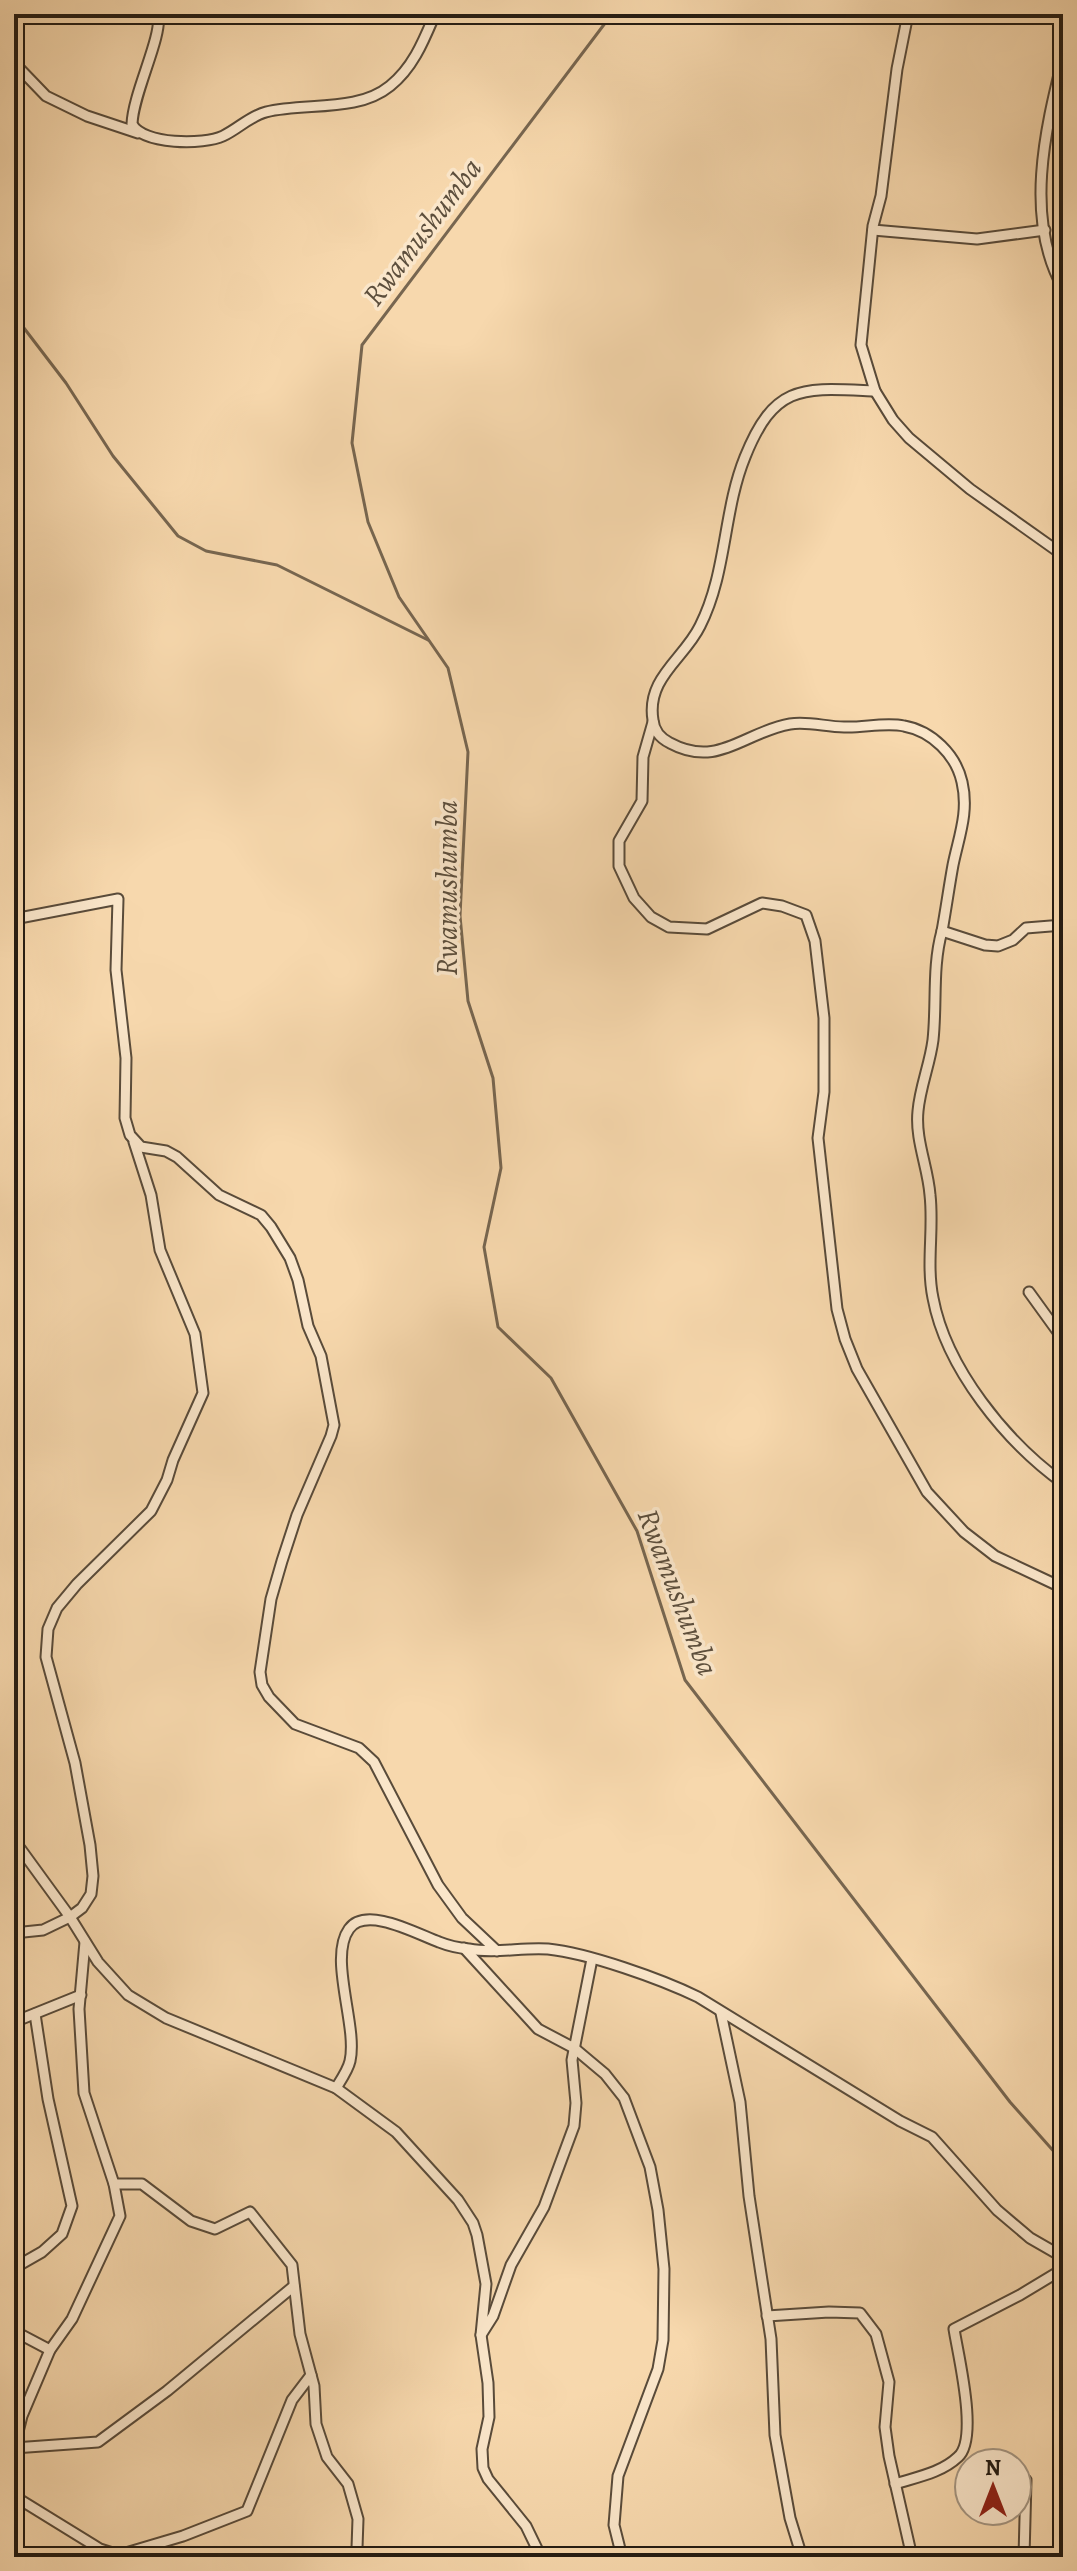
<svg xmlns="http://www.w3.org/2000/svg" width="1077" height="2571" viewBox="0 0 1077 2571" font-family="Alegreya,serif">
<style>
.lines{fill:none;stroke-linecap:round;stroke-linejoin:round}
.stream{stroke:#776650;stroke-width:3}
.minor-casing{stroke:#594b3a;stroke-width:13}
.trunk-casing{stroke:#241c13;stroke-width:20}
.minor{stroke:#fae6ca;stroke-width:9}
.trunk{stroke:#f7d8ad;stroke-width:16}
.labels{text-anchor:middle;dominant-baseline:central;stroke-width:7;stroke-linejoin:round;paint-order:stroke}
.water-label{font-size:30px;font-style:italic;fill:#5c4e3c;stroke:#fae6ca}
</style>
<rect width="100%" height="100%" fill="#f7d8ad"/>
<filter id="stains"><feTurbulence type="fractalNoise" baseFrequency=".0025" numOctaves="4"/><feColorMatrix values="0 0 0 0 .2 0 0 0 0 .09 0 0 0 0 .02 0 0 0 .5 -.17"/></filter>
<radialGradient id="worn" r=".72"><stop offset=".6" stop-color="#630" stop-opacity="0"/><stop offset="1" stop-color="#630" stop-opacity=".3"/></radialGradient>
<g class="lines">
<g class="stream">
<path d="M612,14l-250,331 -10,98 16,79 31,75 49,71 20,84 -8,164 8,85 25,77 8,90 -17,79 14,80 53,51 86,153 48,149 325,422 47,53"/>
<path d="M14,315l52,68 47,73 65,80 28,15 71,14 151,75"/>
</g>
<g class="minor-casing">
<g id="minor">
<path d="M158,14c5,22 -25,79 -26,110 11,21 72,21 91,12 15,-7 27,-20 43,-24 39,-10 91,1 124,-26 23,-18 34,-46 45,-72"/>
<path d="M908,14l-11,55 -16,127 -8,30 -12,119 14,46 18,29 16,18 61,51 93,66"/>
<path d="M1063,58c-18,72 -39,161 0,230"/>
<path d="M20,69l26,27 41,20 51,17"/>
<path d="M873,230l104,9 68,-9"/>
<path d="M875,391c-71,-3 -100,-9 -130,66 -22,54 -18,116 -45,169 -16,33 -54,52 -47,94 1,11 7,18 17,23 48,26 74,-11 120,-19 18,-3 36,3 54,3 19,1 41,-5 60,-1 28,5 52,29 58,56 7,30 -3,54 -9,83 -4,22 -7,44 -11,66"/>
<path d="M653,722l-10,35 -1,44 -23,40v25l15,32 17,19 18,10 38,2 55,-26 20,3 24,9 9,26 9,77v74l-6,46 19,171 8,30 12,30 70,123 37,40 31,24 68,32"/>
<path d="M14,919l104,-20 -2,71 10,88 -1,60 5,17 11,12 25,4 11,6 42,38 42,20 10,12 19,31 8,22 10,46 13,30 13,69 -3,11 -34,79 -15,46 -11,38 -11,73 2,13 7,12 26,27 64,24 15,14 64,123 24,33 35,33"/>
<path d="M1063,925l-37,3 -13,12 -15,6 -13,-1 -43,-14c-10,36 -5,72 -9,109 -3,24 -13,47 -15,71 -3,29 10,56 12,84 4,34 -4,69 3,103 13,70 73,144 130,185"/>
<path d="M1029,1292l34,47"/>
<path d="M14,1840l56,77 28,45 30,33 38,23 170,70 60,44 62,68 15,23 4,12 9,49 -5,51 7,48 1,34 -7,32 1,19 5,11 38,47 15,31"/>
<path d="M14,1933l29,-3 27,-13 12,-9 9,-14 2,-18 -3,-31 -15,-82 -29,-106 2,-28 9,-21 20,-24 74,-73 16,-31 6,-20 30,-67 -8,-59 -35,-84 -9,-55 -17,-53"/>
<path d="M464,1948l74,81 36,19 31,26 19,24 26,69 8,43 6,59 -1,71 -5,29 -40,107 -4,49 8,32"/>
<path d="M721,2013l19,89 9,94 22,143 4,96 15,83 12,39"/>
<path d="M14,2022l67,-27"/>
<path d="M336,2088c5,-8 12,-18 14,-27 8,-35 -22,-103 -1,-132 17,-24 70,6 90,13 10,4 20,6 30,7 26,5 53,-2 79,0 40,4 113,30 150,48l202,124 32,16 65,73 33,28 33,19"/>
<path d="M114,2184h28l49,37 24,8 35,-17 42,53 8,69 14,52 2,38 11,33 21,27 10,35 -1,29 -4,9"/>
<path d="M14,2268l28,-16 20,-18 10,-28 -24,-107 -13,-85"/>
<path d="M767,2316l62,-4 31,1 16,21 13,48 -4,45 4,29 23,101"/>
<path d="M14,2331l36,19"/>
<path d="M481,2335l12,-19 18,-51 33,-58 30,-81 2,-23 -4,-43 20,-101"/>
<path d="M14,2448l8,-32 28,-66 22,-31 48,-103 -6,-32 -30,-91 -5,-84 6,-67"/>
<path d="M14,2448l84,-6 69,-51 127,-105"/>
<path d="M895,2484c22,-7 46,-11 63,-27 21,-18 0,-102 -4,-128l66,-34 43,-26"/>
<path d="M14,2496l86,53 19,6 64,-19 64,-25 45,-111 19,-25"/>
<path d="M1024,2557l2,-77"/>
</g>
</g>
<g class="trunk-casing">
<path id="trunk" d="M1063,2152v41"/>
</g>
<use href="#minor" class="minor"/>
<use href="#trunk" class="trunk"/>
</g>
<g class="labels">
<g class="water-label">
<text transform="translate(422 232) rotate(-53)">Rwamushumba</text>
<text transform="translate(447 888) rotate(-90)">Rwamushumba</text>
<text transform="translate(678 1592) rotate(69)">Rwamushumba</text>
</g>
</g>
<rect width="1077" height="2571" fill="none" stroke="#f7d8ad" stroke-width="48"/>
<rect x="16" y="16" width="1045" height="2539" fill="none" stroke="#241c13" stroke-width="4"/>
<rect x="24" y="24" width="1029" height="2523" fill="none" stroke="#241c13" stroke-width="2"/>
<g transform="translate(993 2487)"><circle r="38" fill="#fae6ca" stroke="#a49581" stroke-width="2"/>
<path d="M0-6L14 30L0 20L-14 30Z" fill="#8f2418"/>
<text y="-12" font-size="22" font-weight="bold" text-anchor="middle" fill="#241c13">N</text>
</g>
<rect width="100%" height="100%" filter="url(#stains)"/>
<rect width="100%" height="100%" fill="url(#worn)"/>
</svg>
